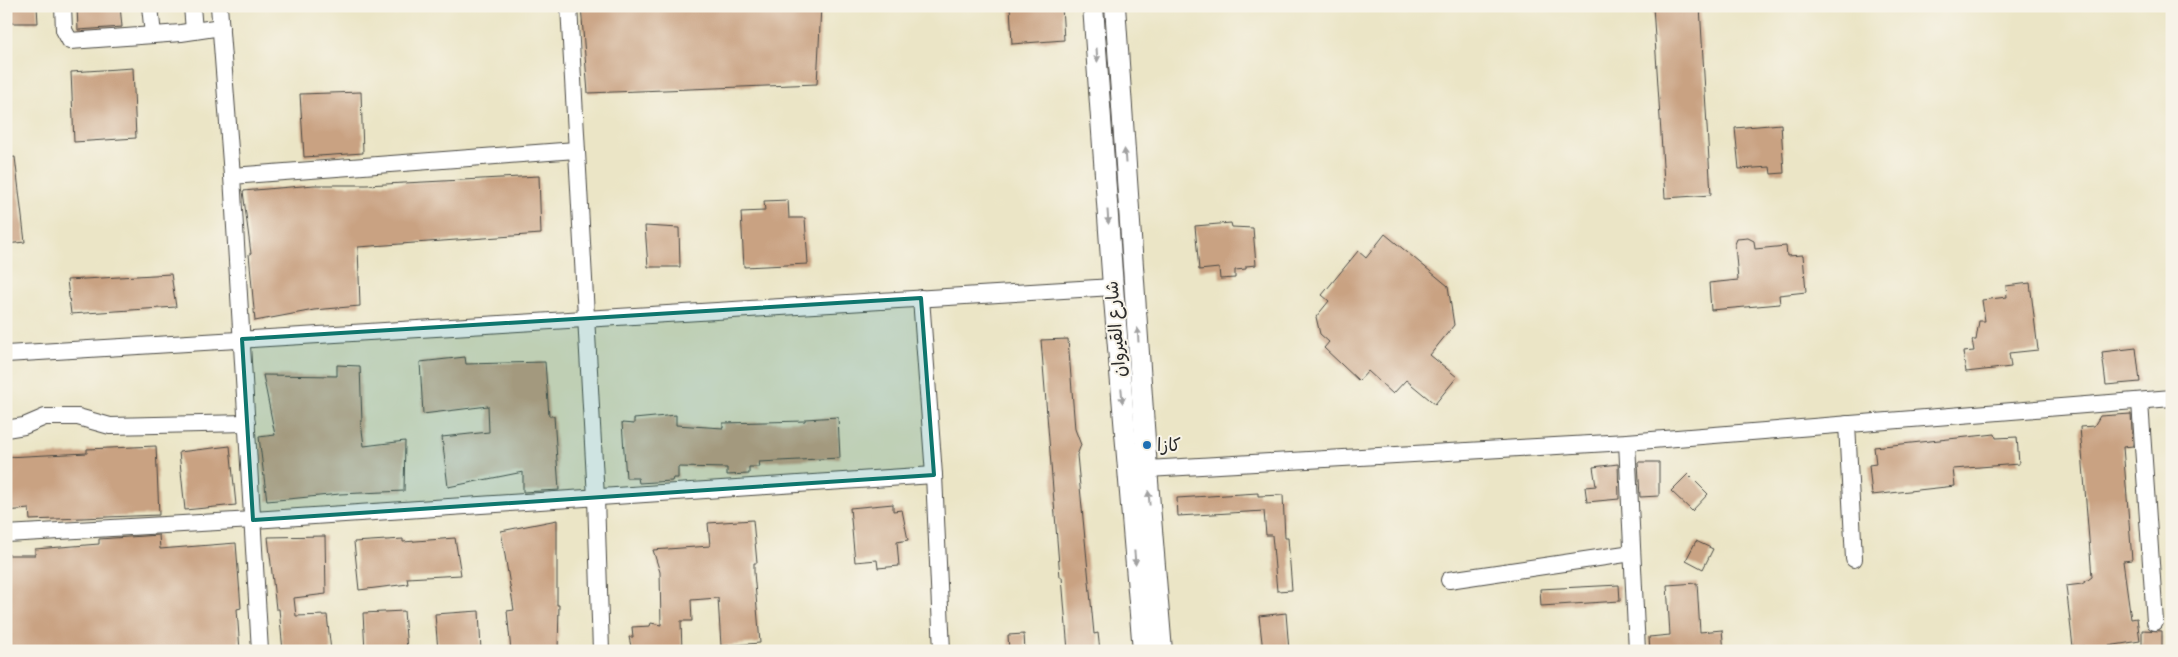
<svg xmlns="http://www.w3.org/2000/svg" width="2178" height="657" viewBox="0 0 2178 657" font-family="Pangolin,'Playpen Sans Arabic',sans-serif">
<style>
.building{fill:#c9a282}
.lines{fill:none;stroke-linecap:round;stroke-linejoin:round}
.minor-casing{stroke:#484742;stroke-width:18}
.major-casing{stroke:#484742;stroke-width:22}
.minor{stroke:#fff;stroke-width:16}
.major{stroke:#fff;stroke-width:20}
.oneway{fill:#a0a0a0}
.marked{fill:#0f766e;fill-opacity:0.2;stroke:#0f766e;stroke-width:4;stroke-linejoin:round}
.poi-dot{fill:#1f6fb2;stroke:#f7f3e8;stroke-width:2}
.labels{text-anchor:middle;dominant-baseline:central;stroke-width:4;stroke-linejoin:round;paint-order:stroke}
.street-label{font-size:18px;fill:#2b2b2b;stroke:#f7f3e8}
.poi-label{font-size:18px;fill:#2b2b2b;stroke:#f7f3e8;text-anchor:start}
</style>
<rect width="100%" height="100%" fill="#f7f3e8"/>
<filter id="ink" filterUnits="userSpaceOnUse"><feTurbulence type="fractalNoise" baseFrequency=".02" numOctaves="2"/><feDisplacementMap in="SourceGraphic" scale="10" xChannelSelector="R" yChannelSelector="G"/><feConvolveMatrix kernelMatrix="1 2 1 2 8 2 1 2 1" color-interpolation-filters="sRGB"/></filter>
<filter id="wash" filterUnits="userSpaceOnUse"><feTurbulence type="fractalNoise" baseFrequency=".0096" numOctaves="4" result="noise"/><feDisplacementMap in="SourceGraphic" scale="20" xChannelSelector="R" yChannelSelector="G"/><feGaussianBlur stdDeviation="1.12" result="paint"/><feColorMatrix in="noise" values="0 0 0 0 0 0 0 0 0 0 0 0 0 0 0 0 0 1.4 0 .05"/><feComposite in="paint" operator="in"/></filter>
<g filter="url(#wash)">
<rect width="100%" height="100%" fill="#ebe5c6"/>
<g id="blocks">
<g class="building">
<path d="M6,6h31l1,17h-32z"/>
<path d="M77,6h43l2,21 -44,3z"/>
<path d="M581,6h240l-4,78 -229,9z"/>
<path d="M1010,6h52l2,34 -52,4z"/>
<path d="M1653,6h47l11,189 -46,3z"/>
<path d="M133,68l3,70 -62,4 -3,-70z"/>
<path d="M361,92l2,61 -59,4 -4,-63z"/>
<path d="M1781,124l3,49 -13,1 -1,-7 -31,2 -4,-41z"/>
<path d="M15,157l10,85 -19,2v-86z"/>
<path d="M539,176l2,58 -183,13 2,59 -46,4 -59,11 -6,-67h2l-8,-63 71,-6h52z"/>
<path d="M788,200l1,18h16l3,46 -64,3 -3,-55 24,-1 -1,-10z"/>
<path d="M1231,223l1,4 21,1 3,37 -10,1v3l-11,1v8l-15,1 -1,-11 -20,2 -4,-44z"/>
<path d="M645,226l34,2 1,39h-32z"/>
<path d="M1385,234l63,52 6,39 -24,30 27,22 -22,27 -29,-24 -13,14 -25,-23 -9,10 -35,-33 5,-6 -9,-8 -4,-17 13,-16 -7,-6 36,-44 8,7z"/>
<path d="M1748,238l6,3 1,8 31,-3 1,10 16,-1 3,37 -27,3 1,9 -69,6 -2,-27 29,-3 -3,-36 2,-5z"/>
<path d="M171,274l5,33 -105,7 -4,-34z"/>
<path d="M2030,283l8,67 -29,3 2,14 -45,5 -3,-20 11,-1 -2,-11h4l3,-19h6l-3,-21 25,-3 -1,-11z"/>
<path d="M1068,339l7,90 6,16 -4,10 17,179 4,-1 2,18h-32l-6,-74h-2l-19,-237z"/>
<path d="M2136,348l4,34 -34,3 -4,-33z"/>
<path d="M465,357l1,7 79,-2 4,54h5l5,74 -36,2v-20l-75,15 -6,-50 47,-5 -1,-26 -65,8 -3,-52z"/>
<path d="M337,365l23,1 2,56h-1l3,24 41,-5 -1,50 -64,3 -73,7 -8,-64 16,-2 -12,-60 74,1z"/>
<path d="M2131,414l2,32 -10,1 9,113 -9,1 8,58 6,-1 3,23 -32,5 1,5h-23l-2,-5 -11,1 -7,-61 16,-2 10,-7 -12,-150 14,-1 6,-10z"/>
<path d="M676,415v10l47,3v-5l82,-2v-2l33,-2 2,41 -81,4 1,5h-11v7l-22,1v-7l-49,-1v11h-5l-1,3 -33,2 -1,-5h-12l-4,-55 12,1v-5z"/>
<path d="M1995,434l1,4 21,-1 2,27 -66,5 2,17 -83,9 -3,-30 7,-1 -2,-17z"/>
<path d="M156,446l3,69 -129,5 -1,-11 -23,2v-54l81,-4v-4z"/>
<path d="M230,446l6,59 -51,5 -6,-58z"/>
<path d="M1638,462h21v34l-19,1z"/>
<path d="M1618,464l1,35 -32,3 -2,-15 11,-1 -3,-19z"/>
<path d="M1688,474l20,20 -16,17 -21,-20z"/>
<path d="M1258,493v3l25,-1 2,43h3l4,52 -15,1 -5,-56h-6l-2,-24 -86,5 -1,-18z"/>
<path d="M893,504v7l9,-1 6,30 -11,2 2,24 -21,2 -1,-8 -22,2 -5,-54z"/>
<path d="M557,520v85h2l-1,46h-47l-4,-40 7,-1 -13,-79z"/>
<path d="M753,520l4,43h-3v9l6,71 -39,3 -3,-48 -27,2 1,21h-11l1,30h-50l-3,-14h4l-1,-10 18,-1 1,-3 10,2 -1,-53 -7,-22 57,-4 -2,-23z"/>
<path d="M159,535l1,14 76,-6 5,65 -4,1 3,42h-234v-96h29v-6l64,-5v-5z"/>
<path d="M325,536l1,58 -32,4 2,18 31,-1 4,36h-48l-4,-42h-3l-8,-72z"/>
<path d="M455,538l6,37 -54,3 1,6 -49,6 -5,-48 49,-3v3z"/>
<path d="M1696,541l17,8 -10,20 -17,-9z"/>
<path d="M1697,583l3,49 22,-2 2,21h-74l-1,-14 21,-2 -3,-50z"/>
<path d="M1619,585l1,16 -79,5 -1,-17z"/>
<path d="M404,611l3,40h-42l-2,-38z"/>
<path d="M479,611l2,40h-43l-3,-37z"/>
<path d="M1286,613l3,38h-26l-4,-35z"/>
<path d="M2142,630l20,1v20h-20z"/>
<path d="M1024,634l1,17h-16l-1,-16z"/>
</g>
</g>
</g>
<g filter="url(#ink)">
<use href="#blocks" fill-opacity="0" stroke="#484742" stroke-width="1"/>
<g class="lines">
<g class="minor-casing">
<g id="minor">
<path d="M63,6l1,24 6,11 111,-8 40,-6"/>
<path d="M150,6l3,29"/>
<path d="M192,6l2,25"/>
<path d="M219,6l13,170"/>
<path d="M569,6l27,492 5,153"/>
<path d="M921,298l13,177 8,176"/>
<path d="M6,354l1107,-67"/>
<path d="M2140,402l15,220"/>
<path d="M1847,424l7,135"/>
<path d="M6,429l18,-3 21,-9h33l32,9 137,-3"/>
<path d="M1627,442l10,209"/>
<path d="M1147,469l480,-27 545,-44"/>
<path d="M6,534l247,-14 681,-45"/>
<path d="M1449,580l183,-27"/>
<path d="M260,651l-28,-475 344,-26"/>
</g>
</g>
<g class="major-casing">
<g id="major">
<path d="M1093,6l20,281 30,364"/>
<path d="M1115,6l32,463 15,182"/>
</g>
</g>
<use href="#minor" class="minor"/>
<use href="#major" class="major"/>
</g>
<defs><path id="oneway-solid" d="M-6-.8H1V-3.2L6.5 0L1 3.2V.8H-6Z" transform="scale(1.25)"/></defs>
<g class="oneway">
<use href="#oneway-solid" transform="translate(1097 55) rotate(86)"/>
<use href="#oneway-solid" transform="translate(1125 156) rotate(-94)"/>
<use href="#oneway-solid" transform="translate(1108 217) rotate(86)"/>
<use href="#oneway-solid" transform="translate(1138 335) rotate(-94)"/>
<use href="#oneway-solid" transform="translate(1122 396) rotate(85)"/>
<use href="#oneway-solid" transform="translate(1149 498) rotate(-95)"/>
<use href="#oneway-solid" transform="translate(1135 558) rotate(85)"/>
</g>
</g>
<path class="marked" d="M921,298l13,177 -681,45 -11,-181z"/>
<circle class="poi-dot" cx="1147" cy="445" r="5"/>
<g class="labels">
<g class="street-label">
<text transform="translate(1116 329) rotate(-95)">شارع القيروان</text>
</g>
<g class="poi-label">
<text x="1157" y="445">كازا</text>
</g>
</g>
<rect width="2178" height="657" fill="none" stroke="#f7f3e8" stroke-width="25"/>
</svg>
